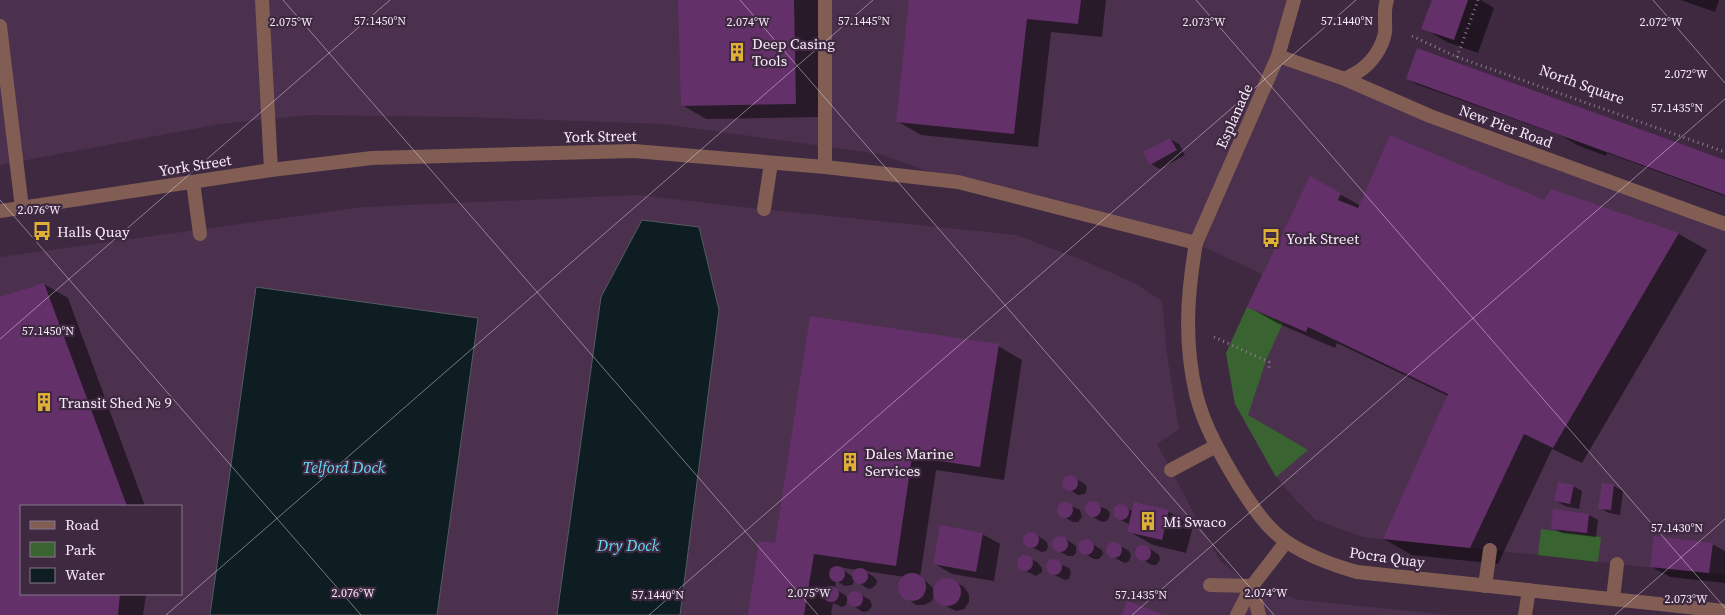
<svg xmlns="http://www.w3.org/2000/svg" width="1725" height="615" viewBox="0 0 1725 615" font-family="'Source Serif 4',serif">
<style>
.built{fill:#4b314e;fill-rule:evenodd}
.green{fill:#396431}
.water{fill:#0d1d21;stroke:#545b62}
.shadow{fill:#0007;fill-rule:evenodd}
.building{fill:#64306a}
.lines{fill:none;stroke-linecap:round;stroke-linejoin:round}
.path{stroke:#8e7c90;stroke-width:3;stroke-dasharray:1 4;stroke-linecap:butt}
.service{stroke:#815d54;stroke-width:14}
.minor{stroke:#815d54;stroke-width:14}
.tertiary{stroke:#815d54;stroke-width:14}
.ticks{fill:none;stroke:#f8ebfa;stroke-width:1;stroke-opacity:0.45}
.labels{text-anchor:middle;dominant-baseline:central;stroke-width:4.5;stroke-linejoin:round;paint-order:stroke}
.poi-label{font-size:15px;fill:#f8ebfa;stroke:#3e2941;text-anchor:start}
.street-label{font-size:15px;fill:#f8ebfa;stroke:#3e2941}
.water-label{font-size:16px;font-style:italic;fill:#64dbf6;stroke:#3e2941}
.ticks-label{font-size:12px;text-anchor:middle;fill:#f8ebfa;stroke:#3e2941;stroke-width:4.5;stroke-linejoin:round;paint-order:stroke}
</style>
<rect width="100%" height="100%" fill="#3e2941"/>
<g class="built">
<path d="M0,0h1294l-16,56 447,168v351l-127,-13 2,-25 -58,-7 -4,25 -175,-18 -47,-17 -21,-21 -19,-22 -41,-73 -9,-51 36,-79 -67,-31 -237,-61 -78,-28 -217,-30 -198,-7 -156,-2 -89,9 -220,41z"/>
<path d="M638,195l95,11 283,29 69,26 51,23 26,17 5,53 12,75 -22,15 62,116 33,26 48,14 149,15h-1449v-358l364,-50zM21,506h160v88h-160z"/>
</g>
<g class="green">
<path d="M1247,307l36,16 -16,35 -19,57 60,35 -32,27 -41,-73 -9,-51z"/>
<path d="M1541,529l60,8 -3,25 -60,-7z"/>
</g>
<g class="water">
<path d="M642,220l57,7 20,83 -39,305h-123l44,-318z"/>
<path d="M256,287l222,31 -41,297h-227z"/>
</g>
<g class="shadow">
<path d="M680,0h138l2,117 -114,2 -24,-14z"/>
<path d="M910,0h196l-4,37 -51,-5 -13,115 -117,-12 -24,-14z"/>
<path d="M1433,0h48l13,8 -16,45 -31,-11 -24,-14z"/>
<path d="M1681,0h38l-4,12z"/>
<path d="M1407,78l318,83v35l-118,-43 -1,3 -29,-11 -15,-9 -146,-52z"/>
<path d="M1170,139l9,5 6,11 -25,14 -9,-5z"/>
<path d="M1311,178l50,28 184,-4 7,-11 127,43 28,16 -125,213 -30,-14 -54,115 -86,-9 -28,-16 64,-143 -111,-53 -2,5 -58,-25 -28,-16z"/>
<path d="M44,284l24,14 77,208h-124v88h125l-3,21h-143v-317z"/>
<path d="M998,346l24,14 -18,120 -68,-10 -16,108 8,5 7,7 3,-6 8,-4 8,1 10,6 5,7v8l-5,7 -8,2 -14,-7 -6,-6 -1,-6 -3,9 -8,4h-8l-15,-11 -2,-4 1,-8 5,-5 -40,-6 9,6 3,4 -1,4 -4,3 -4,1 -13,-9 -3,5 -7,1 -9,-5 -1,8 10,6 2,3 8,-6 15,8 2,6 -4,5 -5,1 -13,-8 -2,-7 -2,8 -4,2 -9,-4 -2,11 1,1h-83l27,-71zM839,567l18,3 -3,2 -1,5z"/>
<path d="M1071,476l14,8 2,4 -2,6 -7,1 -13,-8 -2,-4 3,-6z"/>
<path d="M1603,484l11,2 9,5 -3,24 -11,-2 -9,-5z"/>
<path d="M1573,486l9,5 -3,18 -14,-3 -10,-6z"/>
<path d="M1065,503l15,7 2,7 -4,5h-5l-14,-8 -1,-7 3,-3z"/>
<path d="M1092,503l16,7 2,4 -2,6 -4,2 -4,-1 -10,-6 -3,-4v-4z"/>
<path d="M1117,506h7l9,6h36l24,14 -7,27 -33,-8 -25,-14 2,-6 -14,-8 -2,-7z"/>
<path d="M1554,511l35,4 9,5 -2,17 -34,-4 -10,-5z"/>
<path d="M1034,533l13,9 1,5 -2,4 -4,1 -17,-8 -1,-6 3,-4z"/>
<path d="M982,534l18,10 -6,37 -42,-7 -17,-10z"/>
<path d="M1058,537h5l13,9v7l-3,3h-5l-9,-5 -5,-5 -1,-5z"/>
<path d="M1086,540l16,10 1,4 -4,5h-5l-14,-8 -1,-6 3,-4z"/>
<path d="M1115,543l14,8 2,4 -2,6 -4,2 -16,-8 -2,-5 2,-4z"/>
<path d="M1712,544l13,7v32l-55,-6 -18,-10z"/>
<path d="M1142,546h4l13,9 1,5 -4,5h-4l-14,-8 -1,-7z"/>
<path d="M1026,556l12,7 4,5v4l-6,4 -14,-7 -3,-3 1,-7z"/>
<path d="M1052,561l17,7 2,4 -2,7 -4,1 -17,-8 -1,-5 1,-4z"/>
</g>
<g class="building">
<path d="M678,0h116l2,104 -115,2z"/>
<path d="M909,0h172l-3,24 -51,-5 -13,115 -118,-12z"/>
<path d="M1432,0h36l-14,40 -33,-11z"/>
<path d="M1417,48l308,112v35l-319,-116z"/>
<path d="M1390,135l154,65 7,-11 128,44 -126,215 -29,-14 -54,114 -87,-9 65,-145 -140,-67 -2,5 -59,-25 63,-131 31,17 -3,7 20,8z"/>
<path d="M1170,138l7,12 -27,15 -7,-13z"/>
<path d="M44,283l83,223h-106v88h99l-2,21h-118v-318z"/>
<path d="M810,316l189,28 -19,123 -68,-10 -16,109 -82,-12 -10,61h-56l11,-74 16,2z"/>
<circle cx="1070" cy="483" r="8"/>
<path d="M1558,482l16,3 -4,19 -16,-3z"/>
<path d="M1602,483l12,1 -3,26 -13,-1z"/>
<circle cx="1093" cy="509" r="8"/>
<circle cx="1065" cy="510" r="8"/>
<path d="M1134,502l35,8 -7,30 -35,-8z"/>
<circle cx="1121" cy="512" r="8"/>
<path d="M1553,509l36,5 -2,19 -36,-4z"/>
<path d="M940,525l43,8 -7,39 -43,-8z"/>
<circle cx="1031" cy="540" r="8"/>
<circle cx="1060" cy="544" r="8"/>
<path d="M1654,536l59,7 -4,30 -59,-6z"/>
<circle cx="1086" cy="547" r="8"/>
<circle cx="1114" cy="550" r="8"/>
<circle cx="1143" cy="553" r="8"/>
<circle cx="1025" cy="563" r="8"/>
<circle cx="1054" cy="567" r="8"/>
<circle cx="837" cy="574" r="8"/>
<circle cx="860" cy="576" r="8"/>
<circle cx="912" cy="587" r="14"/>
<circle cx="947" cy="592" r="14"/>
<circle cx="831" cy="594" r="8"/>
<circle cx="855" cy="599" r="8"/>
<path d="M1127,601l37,14h-42z"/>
</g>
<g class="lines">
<g class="path">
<path d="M1412,36l45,21 268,95"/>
<path d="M1457,57l21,-57"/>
<path d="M1214,337l55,25v9"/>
</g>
<g class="service">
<path d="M262,0l9,170"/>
<path d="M0,26l22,182"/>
<path d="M825,167v-167"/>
<path d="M193,182l7,52"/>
<path d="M764,209l7,-46"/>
<path d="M1171,470l45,-24"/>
<path d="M1210,585l42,1 7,29"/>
<path d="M1485,586l5,-36"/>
<path d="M1613,599l4,-35"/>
<path d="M1237,615l15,-29 34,-44"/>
<path d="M1525,615l4,-25"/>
</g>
<g class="minor">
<path d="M1278,56l67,23 85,37 295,108"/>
<path d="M1345,79c5,-3 12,-6 17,-10 11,-8 21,-23 23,-37 1,-11 -2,-21 2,-32"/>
<path d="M1196,243c-9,52 -12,99 0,151 8,33 27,65 44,93 13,20 27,42 47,55 21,14 45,23 70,30l368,39"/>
</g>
<path class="tertiary" d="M0,211l271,-41 101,-12 262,-7 191,16 133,15 238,61 82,-187 16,-56"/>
</g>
<path class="ticks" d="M283,0l535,615M740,0l534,615M1196,0l529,608M1653,0l72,83M0,200l361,415M0,339l390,-339M166,615l707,-615M649,615l707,-615M1132,615l593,-516M1615,615l110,-96"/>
<defs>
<g id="building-bare" transform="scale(1.5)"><path d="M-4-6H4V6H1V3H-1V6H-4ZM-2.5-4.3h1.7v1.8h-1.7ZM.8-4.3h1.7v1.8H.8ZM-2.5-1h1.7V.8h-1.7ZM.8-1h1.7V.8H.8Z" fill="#dfb034" stroke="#3e2941" stroke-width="2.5" paint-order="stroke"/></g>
<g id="bus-bare" transform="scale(1.5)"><path d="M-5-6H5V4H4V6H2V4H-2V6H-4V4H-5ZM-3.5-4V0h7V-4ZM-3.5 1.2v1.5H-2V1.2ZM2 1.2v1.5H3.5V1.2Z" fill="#dfb034" stroke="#3e2941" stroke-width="2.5" paint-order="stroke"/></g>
</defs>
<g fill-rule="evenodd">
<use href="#building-bare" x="737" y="52"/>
<use href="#bus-bare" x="42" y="231"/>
<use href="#bus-bare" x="1271" y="238"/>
<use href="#building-bare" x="44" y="402"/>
<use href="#building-bare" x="850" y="462"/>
<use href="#building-bare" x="1148" y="521"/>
</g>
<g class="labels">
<g class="poi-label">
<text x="752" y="43">Deep Casing<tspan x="752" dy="17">Tools</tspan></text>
<text x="57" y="231">Halls Quay</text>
<text x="1286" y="238">York Street</text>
<text x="59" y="402">Transit Shed № 9</text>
<text x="865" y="453">Dales Marine<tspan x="865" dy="17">Services</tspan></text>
<text x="1163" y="521">Mi Swaco</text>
</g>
<g class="street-label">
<text transform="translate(1582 84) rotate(20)">North Square</text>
<text transform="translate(1234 116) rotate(-66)">Esplanade</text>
<text transform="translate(1506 126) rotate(20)">New Pier Road</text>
<text transform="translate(600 136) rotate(-1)">York Street</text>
<text transform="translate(195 165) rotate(-9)">York Street</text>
<text transform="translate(1387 557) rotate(8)">Pocra Quay</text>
</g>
<g class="water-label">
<text x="344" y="467">Telford Dock</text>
<text x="628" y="545">Dry Dock</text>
</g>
</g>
<g class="ticks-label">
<text x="864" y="25">57.1445°N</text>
<text x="1347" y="25">57.1440°N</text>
<text x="380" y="25">57.1450°N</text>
<text x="291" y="26">2.075°W</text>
<text x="748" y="26">2.074°W</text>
<text x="1204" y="26">2.073°W</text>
<text x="1661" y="26">2.072°W</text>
<text x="1686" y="78">2.072°W</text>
<text x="1677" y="112">57.1435°N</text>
<text x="39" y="214">2.076°W</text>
<text x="48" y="335">57.1450°N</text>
<text x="1677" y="532">57.1430°N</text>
<text x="353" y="597">2.076°W</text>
<text x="809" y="597">2.075°W</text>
<text x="1266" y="597">2.074°W</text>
<text x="658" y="599">57.1440°N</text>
<text x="1141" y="599">57.1435°N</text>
<text x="1686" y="603">2.073°W</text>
</g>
<rect x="20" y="505" width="162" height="90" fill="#3e2941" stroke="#88778b"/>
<rect x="30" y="521" width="25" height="8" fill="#815d54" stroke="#88778b"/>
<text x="65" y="530" font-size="15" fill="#f8ebfa">Road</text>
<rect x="30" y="542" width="25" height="15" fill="#396431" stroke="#88778b"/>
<text x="65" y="555" font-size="15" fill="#f8ebfa">Park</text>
<rect x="30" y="568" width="25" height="15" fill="#0d1d21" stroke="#88778b"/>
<text x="65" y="580" font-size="15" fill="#f8ebfa">Water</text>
</svg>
